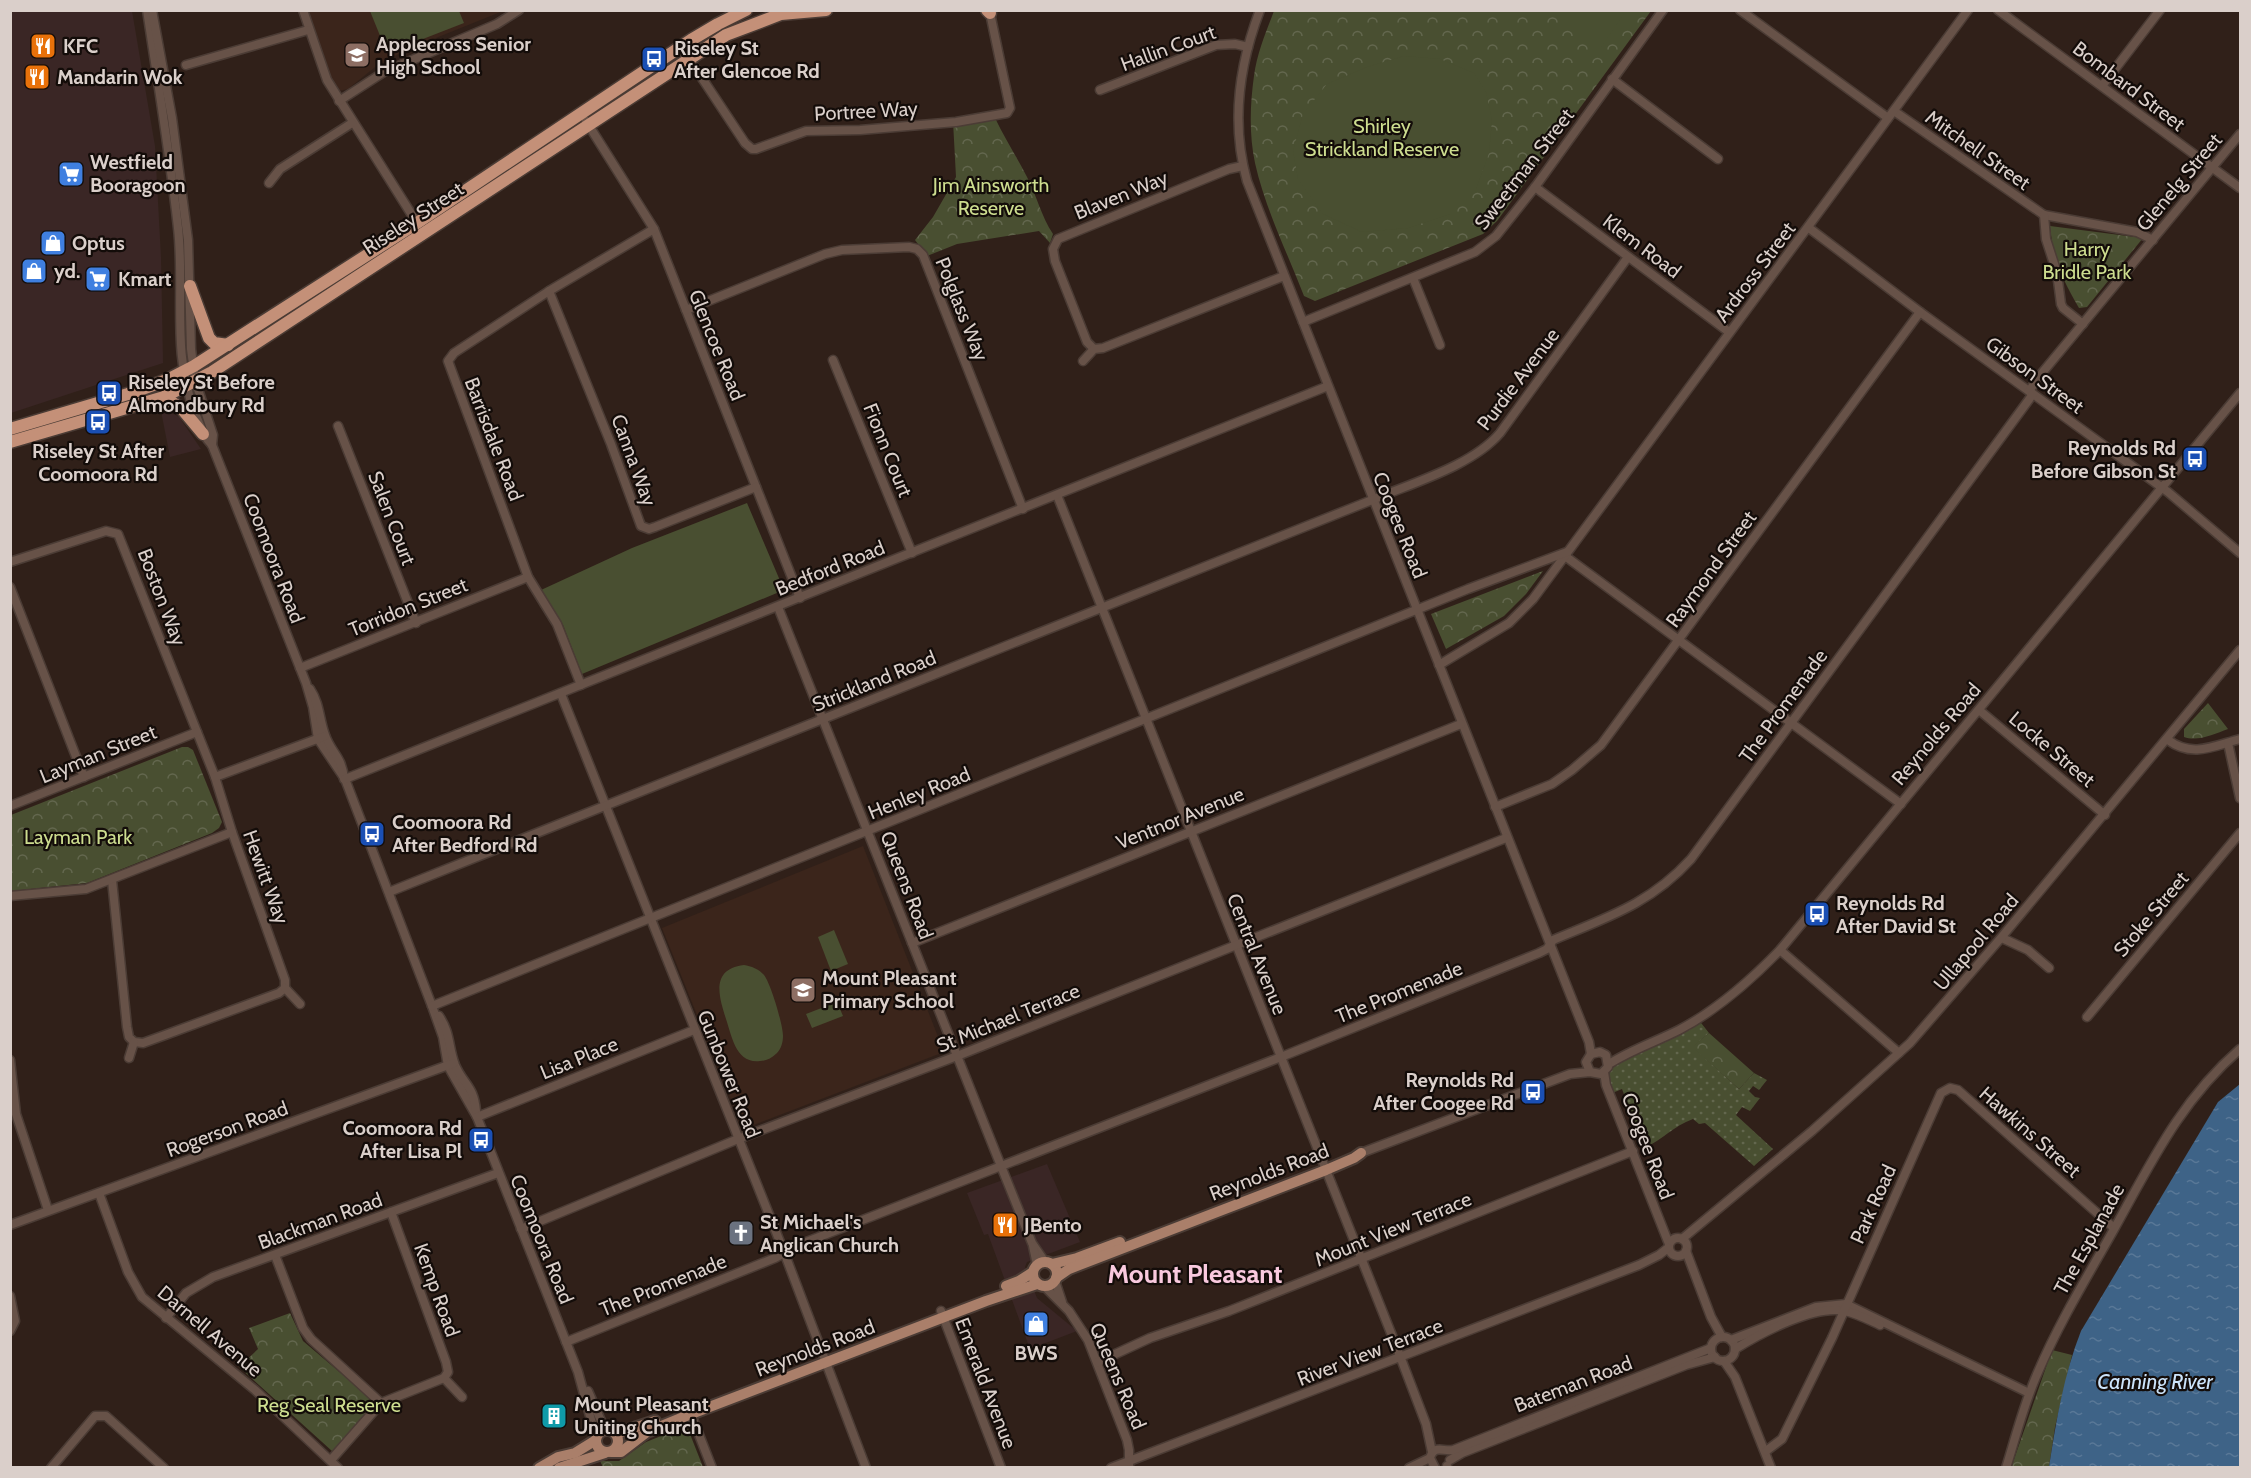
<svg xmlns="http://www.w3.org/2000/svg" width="2251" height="1478" viewBox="0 0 2251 1478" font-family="Cabin,sans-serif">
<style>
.commercial{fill:#3a2625}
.built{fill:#3b251b}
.grass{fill:url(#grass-dots)}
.forest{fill:url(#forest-crowns)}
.pitch{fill:#494f31}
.water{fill:url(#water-ripples)}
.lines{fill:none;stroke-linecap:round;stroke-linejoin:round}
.minor-casing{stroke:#4b3c35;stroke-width:11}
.major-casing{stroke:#4b3c35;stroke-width:14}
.highway-casing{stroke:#4b3c35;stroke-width:15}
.minor{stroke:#675248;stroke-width:8}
.major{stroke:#aa7f6a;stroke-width:10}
.highway{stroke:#c49078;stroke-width:12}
.labels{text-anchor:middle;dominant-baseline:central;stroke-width:4.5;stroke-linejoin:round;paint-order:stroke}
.poi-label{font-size:20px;font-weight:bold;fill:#dacfca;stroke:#130c09;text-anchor:start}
.street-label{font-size:20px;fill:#dacfca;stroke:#130c09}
.park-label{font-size:20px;fill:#cddd8f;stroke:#130c09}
.water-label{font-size:21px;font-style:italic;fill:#cce4fb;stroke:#130c09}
.district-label{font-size:26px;font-weight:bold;fill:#f9c9de;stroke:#130c09}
</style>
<defs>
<pattern id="grass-dots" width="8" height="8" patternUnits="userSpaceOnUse" patternTransform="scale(1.5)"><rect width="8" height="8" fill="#494f31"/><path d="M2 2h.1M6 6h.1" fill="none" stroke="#63674e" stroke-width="1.8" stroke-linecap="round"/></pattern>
<pattern id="forest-crowns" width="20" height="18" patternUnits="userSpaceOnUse" patternTransform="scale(1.5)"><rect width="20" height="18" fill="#494f31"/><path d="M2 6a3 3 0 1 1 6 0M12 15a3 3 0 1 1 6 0" fill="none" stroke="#63674e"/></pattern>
<pattern id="water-ripples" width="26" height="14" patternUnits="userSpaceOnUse" patternTransform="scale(1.5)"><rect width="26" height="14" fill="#3e6387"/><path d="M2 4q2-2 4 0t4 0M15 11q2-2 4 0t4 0" fill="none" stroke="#597897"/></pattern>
</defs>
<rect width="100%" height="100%" fill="#302019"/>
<g class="commercial">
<path d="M11,10l121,1 23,135 6,111 2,106 -152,50z"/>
<path d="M161,411l9,1 9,5 22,32 -31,8z"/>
<path d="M1047,1164l33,78 -53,20 -2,5 12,31 40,33 -47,18 -42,-115 -4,1 -17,-42z"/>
</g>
<g class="built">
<path d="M307,11h196l-92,37 -31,15 -32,26 -9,2 -6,-4z"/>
<path d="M863,846l81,206 -201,77 -81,-201z"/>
</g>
<path class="grass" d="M1698,1019l11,14 -16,14 46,42 15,-16 13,7 -8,10 -6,-4 -4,5 6,6 5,1 -10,13 -8,-4 -6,8 37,34 -19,17 -49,-43 -6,1 -6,-5c-20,7 -29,20 -49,29l-22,-59 -12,5 -4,-9 3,-21z"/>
<g class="forest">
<path d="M1274,11h377l-154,210 -14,13 -168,67 -11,-5c-17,-44 -39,-88 -49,-133 -6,-28 -5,-59 -1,-87 3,-23 12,-44 20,-65z"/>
<path d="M995,118c10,21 22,39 32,59 10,19 14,39 26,57l-3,9 -11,-12 -82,13 -30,12 -12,-16 18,-23 23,-40 -3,-56z"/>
<path d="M2050,226l93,12 -56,69 -8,1c-17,-29 -26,-49 -29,-82z"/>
<path d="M1543,571l-17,23 -22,22 -58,33 -15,-35z"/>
<path d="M2208,703l20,26c-14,5 -30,13 -44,8v-8z"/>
<path d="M182,747h6l5,3 29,72 -3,6 -7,5 -125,50 -76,8v-76z"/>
<path d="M1709,1033l45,40 -15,16 -47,-42z"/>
<path d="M290,1313l13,28 74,63 -45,47 -93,-84 19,-18 -9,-21z"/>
<path d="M2052,1350l20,5 -17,72 -6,40 -38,1z"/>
<path d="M684,1427l4,2 15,38h-100l-3,-6h19l27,-19z"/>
</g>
<g class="pitch">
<path d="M370,11h89l5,12 -77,30z"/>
<path d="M1547,11h79l-25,36z"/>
<path d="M1404,56l36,3 34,14 12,19 6,28 -3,33 -14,39 -25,22 -42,14 -46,4 -39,-18 -25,-35 -5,-28 10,-37 24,-30 40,-17z"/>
<path d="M747,503l37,87 -202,84 -19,-49 -22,-35 91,-42z"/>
<path d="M834,930l14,34 -17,7 -13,-34z"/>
<path d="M744,965c7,1 15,4 20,10 7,9 19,50 19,61 0,6 -2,13 -6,17 -5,5 -11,8 -17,8 -24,3 -28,-24 -34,-42 -7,-22 -16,-50 18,-54z"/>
<path d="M837,1002l6,14 -31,12 -6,-14z"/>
</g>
<path class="water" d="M2240,1084v383h-191c7,-46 15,-93 32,-136l137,-229z"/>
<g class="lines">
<g class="minor-casing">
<g id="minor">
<path d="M147,10c11,73 23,145 31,218 7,63 -7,124 17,185 5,12 8,23 17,32l94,238 7,24 5,32 27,40 87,227 11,31 5,29 29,51 101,255 18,66"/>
<path d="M152,10l20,108 16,122 3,109 4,31 18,55 -1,10"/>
<path d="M303,10l24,70 90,143"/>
<path d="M1260,10c-21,55 -29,114 -13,171l342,861 2,12"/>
<path d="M1740,10l148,108"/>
<path d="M1998,10l242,178"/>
<path d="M683,46l3,8 59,89 7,6h4l50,-18 54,-1 96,-8 51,-9 3,-5 -20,-95"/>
<path d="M186,65l122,-35"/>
<path d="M1612,79l106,80"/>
<path d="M2102,86l58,-76"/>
<path d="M1100,90l116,-45 19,-1 13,3"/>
<path d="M339,101l45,-29 113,-48 22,-14"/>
<path d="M1894,111l150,104 93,17 16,8"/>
<path d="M586,121l68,108 146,369"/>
<path d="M269,183l11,-14 72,-46"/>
<path d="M1535,187l194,145"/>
<path d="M2044,215l2,24 11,34 4,31 2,4 20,16"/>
<path d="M1809,228l111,84 248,180 72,61"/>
<path d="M1413,278l27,67"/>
<path d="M549,291l62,153 30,82 8,3 6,-2 101,-40"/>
<path d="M686,310l139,-56 17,-4 67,-3 8,2 6,6 100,254"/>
<path d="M1303,322l172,-70 21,-16 39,-49 128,-177"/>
<path d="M1094,349l-7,-7 -32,-81 -2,-12 5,-10 171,-70 14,-3"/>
<path d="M833,360l79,193"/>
<path d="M1083,361l11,-12 9,-1 181,-72"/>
<path d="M2029,391l13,-18 198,-239"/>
<path d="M338,426l78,197"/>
<path d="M1057,495l338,848 31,81 6,28"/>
<path d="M1565,556l336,248"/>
<path d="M10,562l96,-31 12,3 97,243 17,55 53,148v8l-6,5 -114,42 -22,8 -9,-1 -5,-5 -2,-10 -15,-147"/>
<path d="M10,587l74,190"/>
<path d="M778,607l223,559 31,77 13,19"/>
<path d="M1439,665l70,-42 24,-24 435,-589"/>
<path d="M300,668l228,-91"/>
<path d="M581,685l-24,-61 -29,-47 -80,-216 6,-8 95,-62 105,-62"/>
<path d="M310,689c10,15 9,30 15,46 6,18 17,21 19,44"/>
<path d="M561,694l223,558 82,216"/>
<path d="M1979,710l126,105"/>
<path d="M2168,740c24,18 46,6 72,-1"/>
<path d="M2228,743l12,55"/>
<path d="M215,777l110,-41"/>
<path d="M345,779l983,-393"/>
<path d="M10,806l187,-74"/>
<path d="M1495,807l57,-23 20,-14 29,-25 319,-433"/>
<path d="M389,892l983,-392c40,-17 100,-34 128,-67l128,-176"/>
<path d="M10,896l76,-7 146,-57"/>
<path d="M2002,938l26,12 21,18"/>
<path d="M912,943l549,-219"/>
<path d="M1780,950l119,103"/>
<path d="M285,988l15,16"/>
<path d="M432,1006l1036,-417 99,-37"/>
<path d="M439,1016c12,18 9,31 16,49 8,19 19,21 21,46"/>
<path d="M2087,1017l153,-184"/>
<path d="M129,1058l5,-16"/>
<path d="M10,1060l6,54 32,96"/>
<path d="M1609,1064c22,-14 46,-22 70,-34 38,-20 71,-49 101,-80l460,-557"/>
<path d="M1604,1072l2,13 63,159"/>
<path d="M477,1117l217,-87"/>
<path d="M1361,1153l209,-79 20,-2 11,2 7,-7 -2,-12 -6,-3 -9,2 -5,8 4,10"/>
<path d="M99,1193l29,79 14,25 113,93 83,78"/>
<path d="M10,1225l444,-162"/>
<path d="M521,1229l217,-90 219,-83 549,-218"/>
<circle cx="1678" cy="1247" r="9"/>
<path d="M1682,1239l130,-108 98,-88 90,-104 240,-289"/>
<path d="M1033,1246l4,19"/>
<path d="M1686,1251l25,66 11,20"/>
<path d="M275,1255l28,73 8,11 70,64"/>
<path d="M1055,1281l7,21"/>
<path d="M1044,1286l25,25 19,29 39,100 2,10v17"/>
<path d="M10,1296l5,25 -5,10"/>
<path d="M941,1311l60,157"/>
<path d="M166,1318l20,-25 27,-16 285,-104"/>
<circle cx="1723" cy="1349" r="12"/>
<path d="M1731,1340l85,-33 30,-3 183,89"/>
<path d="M566,1342l209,-84 26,-14 480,-187 258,-104 8,-4 6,-9c55,-23 97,-36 138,-81l342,-465"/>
<path d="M1735,1349c26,-16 80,-45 110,-38 13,3 24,9 35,14"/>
<path d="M1724,1361l11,16 36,91"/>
<path d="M1098,1362l52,-24 79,-27 404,-160"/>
<path d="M444,1378l18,19"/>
<path d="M588,1391l17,39"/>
<path d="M689,1409l23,59"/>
<path d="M1766,1451l16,-12 50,-101 109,-245 9,-5 8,2 156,138"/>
<path d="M331,1460l50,-57 63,-25 4,-6 -2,-10 -55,-150"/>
<path d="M1450,1460l12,-7 224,-88 29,-8"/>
<path d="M1447,1466v2"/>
<path d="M51,1468l44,-52h11l58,52"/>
<path d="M1111,1468l528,-203 20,-10 9,-7"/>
<path d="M1409,1468l21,-10"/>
<path d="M1435,1468l-5,-10c4,-14 13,-6 23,-8l258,-102"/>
<path d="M2006,1468c10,-32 18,-65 32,-96 21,-49 49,-95 75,-141 38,-68 67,-130 127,-182"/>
</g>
</g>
<g class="major-casing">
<g id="major">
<circle cx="1045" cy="1274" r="12"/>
<path d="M1052,1264l25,-6 43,-16"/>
<path d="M1056,1278l13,-9 257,-99 28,-12 7,-5"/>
<path d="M1006,1286l13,-5 14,-9"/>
<circle cx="607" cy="1441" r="11"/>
<path d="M616,1434l39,-13"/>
<path d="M611,1452h10l26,-20 44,-18 295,-113 51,-17"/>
<path d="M539,1468l19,-11 17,-4 21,-13"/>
<path d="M559,1468l46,-15"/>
</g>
</g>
<g class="highway-casing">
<g id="highway">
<path d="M987,10l3,3"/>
<path d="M190,286l19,52 5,5 14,2"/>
<path d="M164,397l18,12 21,25"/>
<path d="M10,429l118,-35 39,-14 27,-14 223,-143 274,-183 27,-16 28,-14"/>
<path d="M10,442l154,-45 48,-25 67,-44 447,-293 55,-21 45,-4"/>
</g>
</g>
<use href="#minor" class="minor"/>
<use href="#major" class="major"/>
<use href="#highway" class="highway"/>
</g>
<defs>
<g id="restaurant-square" transform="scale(1.35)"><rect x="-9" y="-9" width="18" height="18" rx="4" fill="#e8710a" stroke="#130c09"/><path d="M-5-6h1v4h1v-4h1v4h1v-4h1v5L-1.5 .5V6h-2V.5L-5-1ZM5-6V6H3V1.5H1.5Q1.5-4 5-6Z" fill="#fff"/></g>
<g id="school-square" transform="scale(1.35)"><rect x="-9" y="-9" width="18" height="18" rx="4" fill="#8d6e63" stroke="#130c09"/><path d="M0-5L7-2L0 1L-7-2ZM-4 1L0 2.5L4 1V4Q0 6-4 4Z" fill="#fff"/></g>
<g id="bus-square" transform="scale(1.35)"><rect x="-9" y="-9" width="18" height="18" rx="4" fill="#1a4fb4" stroke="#130c09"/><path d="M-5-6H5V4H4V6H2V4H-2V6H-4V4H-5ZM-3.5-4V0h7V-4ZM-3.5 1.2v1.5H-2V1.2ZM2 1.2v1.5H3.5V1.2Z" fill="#fff"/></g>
<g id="supermarket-square" transform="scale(1.35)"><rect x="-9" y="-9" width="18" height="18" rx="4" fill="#3f7fe0" stroke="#130c09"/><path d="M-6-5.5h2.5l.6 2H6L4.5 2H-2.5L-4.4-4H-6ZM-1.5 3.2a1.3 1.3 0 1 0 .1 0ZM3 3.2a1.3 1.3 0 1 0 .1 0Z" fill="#fff"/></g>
<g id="shop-square" transform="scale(1.35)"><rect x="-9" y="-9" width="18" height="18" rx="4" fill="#3f7fe0" stroke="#130c09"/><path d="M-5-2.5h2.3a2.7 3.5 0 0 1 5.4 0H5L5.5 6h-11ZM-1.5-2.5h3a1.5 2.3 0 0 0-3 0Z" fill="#fff"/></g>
<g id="church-square" transform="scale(1.35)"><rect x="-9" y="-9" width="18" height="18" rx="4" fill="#6b7280" stroke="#130c09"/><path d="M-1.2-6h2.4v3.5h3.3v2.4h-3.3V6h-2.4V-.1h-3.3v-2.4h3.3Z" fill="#fff"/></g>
<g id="building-square" transform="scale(1.35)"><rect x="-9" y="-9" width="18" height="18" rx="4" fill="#0f9aa8" stroke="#130c09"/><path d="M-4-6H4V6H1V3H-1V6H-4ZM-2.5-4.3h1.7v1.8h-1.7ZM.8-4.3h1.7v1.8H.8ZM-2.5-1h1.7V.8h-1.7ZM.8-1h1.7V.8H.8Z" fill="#fff"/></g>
</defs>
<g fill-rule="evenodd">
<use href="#restaurant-square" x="43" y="46"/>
<use href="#school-square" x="357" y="55"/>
<use href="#bus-square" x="654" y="59"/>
<use href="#restaurant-square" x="37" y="77"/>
<use href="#supermarket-square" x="71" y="174"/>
<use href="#shop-square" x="53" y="243"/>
<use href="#shop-square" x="34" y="271"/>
<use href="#supermarket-square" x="98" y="279"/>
<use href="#bus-square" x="109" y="393"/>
<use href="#bus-square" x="98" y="422"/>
<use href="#bus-square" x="2195" y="459"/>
<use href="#bus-square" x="372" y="834"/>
<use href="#bus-square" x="1817" y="914"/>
<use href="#school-square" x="803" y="990"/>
<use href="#bus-square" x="1533" y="1092"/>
<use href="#bus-square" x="481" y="1140"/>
<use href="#restaurant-square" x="1005" y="1225"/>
<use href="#church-square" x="741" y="1233"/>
<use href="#shop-square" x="1036" y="1324"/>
<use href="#building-square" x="554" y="1416"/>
</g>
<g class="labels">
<g class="poi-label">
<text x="376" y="44">Applecross Senior<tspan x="376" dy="23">High School</tspan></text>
<text x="63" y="46">KFC</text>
<text x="674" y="48">Riseley St<tspan x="674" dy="23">After Glencoe Rd</tspan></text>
<text x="57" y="77">Mandarin Wok</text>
<text x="90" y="162">Westfield<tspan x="90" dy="23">Booragoon</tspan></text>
<text x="72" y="243">Optus</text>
<text x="54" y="271">yd.</text>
<text x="118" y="279">Kmart</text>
<text x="128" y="382">Riseley St Before<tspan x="128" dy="23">Almondbury Rd</tspan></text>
<text x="2176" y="448" text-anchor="end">Reynolds Rd<tspan x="2176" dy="23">Before Gibson St</tspan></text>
<text x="98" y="451" text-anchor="middle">Riseley St After<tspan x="98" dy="23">Coomoora Rd</tspan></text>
<text x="392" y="822">Coomoora Rd<tspan x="392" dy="23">After Bedford Rd</tspan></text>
<text x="1836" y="903">Reynolds Rd<tspan x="1836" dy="23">After David St</tspan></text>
<text x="822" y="978">Mount Pleasant<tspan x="822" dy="23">Primary School</tspan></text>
<text x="1514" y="1080" text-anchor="end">Reynolds Rd<tspan x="1514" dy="23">After Coogee Rd</tspan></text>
<text x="462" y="1128" text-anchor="end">Coomoora Rd<tspan x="462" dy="23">After Lisa Pl</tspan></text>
<text x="760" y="1222">St Michael's<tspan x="760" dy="23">Anglican Church</tspan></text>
<text x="1024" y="1225">JBento</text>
<text x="1036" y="1353" text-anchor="middle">BWS</text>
<text x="574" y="1404">Mount Pleasant<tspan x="574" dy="23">Uniting Church</tspan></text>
</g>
<g class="street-label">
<text transform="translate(1168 48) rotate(-20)">Hallin Court</text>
<text transform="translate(2129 86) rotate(37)">Bombard Street</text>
<text transform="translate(866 111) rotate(-3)">Portree Way</text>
<text transform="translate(1978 150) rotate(35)">Mitchell Street</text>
<text transform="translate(1524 169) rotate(-52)">Sweetman Street</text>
<text transform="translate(2179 182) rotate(-50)">Glenelg Street</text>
<text transform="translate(1121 195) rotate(-22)">Blaven Way</text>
<text transform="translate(413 218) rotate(-33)">Riseley Street</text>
<text transform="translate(1642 246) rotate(37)">Klem Road</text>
<text transform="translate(1755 272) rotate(-53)">Ardross Street</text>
<text transform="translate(962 309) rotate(68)">Polglass Way</text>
<text transform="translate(717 345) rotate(68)">Glencoe Road</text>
<text transform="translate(2035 375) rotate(36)">Gibson Street</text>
<text transform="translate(1518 379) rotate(-53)">Purdie Avenue</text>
<text transform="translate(494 439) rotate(69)">Barrisdale Road</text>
<text transform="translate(888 450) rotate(68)">Fionn Court</text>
<text transform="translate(634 460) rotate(70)">Canna Way</text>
<text transform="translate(392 518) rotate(69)">Salen Court</text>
<text transform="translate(1400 525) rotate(68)">Coogee Road</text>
<text transform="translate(274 558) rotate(69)">Coomoora Road</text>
<text transform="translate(830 568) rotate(-22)">Bedford Road</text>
<text transform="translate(1711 569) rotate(-54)">Raymond Street</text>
<text transform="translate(162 597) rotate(69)">Boston Way</text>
<text transform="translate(408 607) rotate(-22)">Torridon Street</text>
<text transform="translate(874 681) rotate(-22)">Strickland Road</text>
<text transform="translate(1783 706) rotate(-54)">The Promenade</text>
<text transform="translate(1936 734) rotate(-50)">Reynolds Road</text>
<text transform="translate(2052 749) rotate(40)">Locke Street</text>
<text transform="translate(98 754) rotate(-22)">Layman Street</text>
<text transform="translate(919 793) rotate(-22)">Henley Road</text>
<text transform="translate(1180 818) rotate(-22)">Ventnor Avenue</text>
<text transform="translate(266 877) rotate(70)">Hewitt Way</text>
<text transform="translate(907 885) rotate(69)">Queens Road</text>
<text transform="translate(2151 914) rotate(-50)">Stoke Street</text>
<text transform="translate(1976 942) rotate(-50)">Ullapool Road</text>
<text transform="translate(1257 954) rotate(68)">Central Avenue</text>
<text transform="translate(1399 992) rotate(-22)">The Promenade</text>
<text transform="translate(1008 1018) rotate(-22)">St Michael Terrace</text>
<text transform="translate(579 1058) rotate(-22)">Lisa Place</text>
<text transform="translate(729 1074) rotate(68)">Gunbower Road</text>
<text transform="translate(227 1129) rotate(-20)">Rogerson Road</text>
<text transform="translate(2030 1132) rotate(41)">Hawkins Street</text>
<text transform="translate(1648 1146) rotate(69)">Coogee Road</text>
<text transform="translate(1269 1172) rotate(-21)">Reynolds Road</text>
<text transform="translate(1873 1204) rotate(-66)">Park Road</text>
<text transform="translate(320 1221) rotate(-20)">Blackman Road</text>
<text transform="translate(1393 1229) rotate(-22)">Mount View Terrace</text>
<text transform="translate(542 1239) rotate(68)">Coomoora Road</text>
<text transform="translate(2089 1239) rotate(-61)">The Esplanade</text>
<text transform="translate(663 1285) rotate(-22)">The Promenade</text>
<text transform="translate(437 1290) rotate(70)">Kemp Road</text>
<text transform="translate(210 1331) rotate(40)">Darnell Avenue</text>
<text transform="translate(815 1348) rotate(-21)">Reynolds Road</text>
<text transform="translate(1370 1352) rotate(-21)">River View Terrace</text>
<text transform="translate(1118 1376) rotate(67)">Queens Road</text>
<text transform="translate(986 1383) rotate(69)">Emerald Avenue</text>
<text transform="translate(1573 1384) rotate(-21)">Bateman Road</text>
</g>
<g class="park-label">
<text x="1382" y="126">Shirley<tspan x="1382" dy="23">Strickland Reserve</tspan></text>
<text x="991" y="185">Jim Ainsworth<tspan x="991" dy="23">Reserve</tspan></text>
<text x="2087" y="249">Harry<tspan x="2087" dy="23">Bridle Park</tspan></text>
<text x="78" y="837">Layman Park</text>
<text x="329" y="1405">Reg Seal Reserve</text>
</g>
<g class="water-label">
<text x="2155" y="1381">Canning River</text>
</g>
<g class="district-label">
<text x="1195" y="1274">Mount Pleasant</text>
</g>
</g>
<rect width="2251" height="1478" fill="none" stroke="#dacfca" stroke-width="24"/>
</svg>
